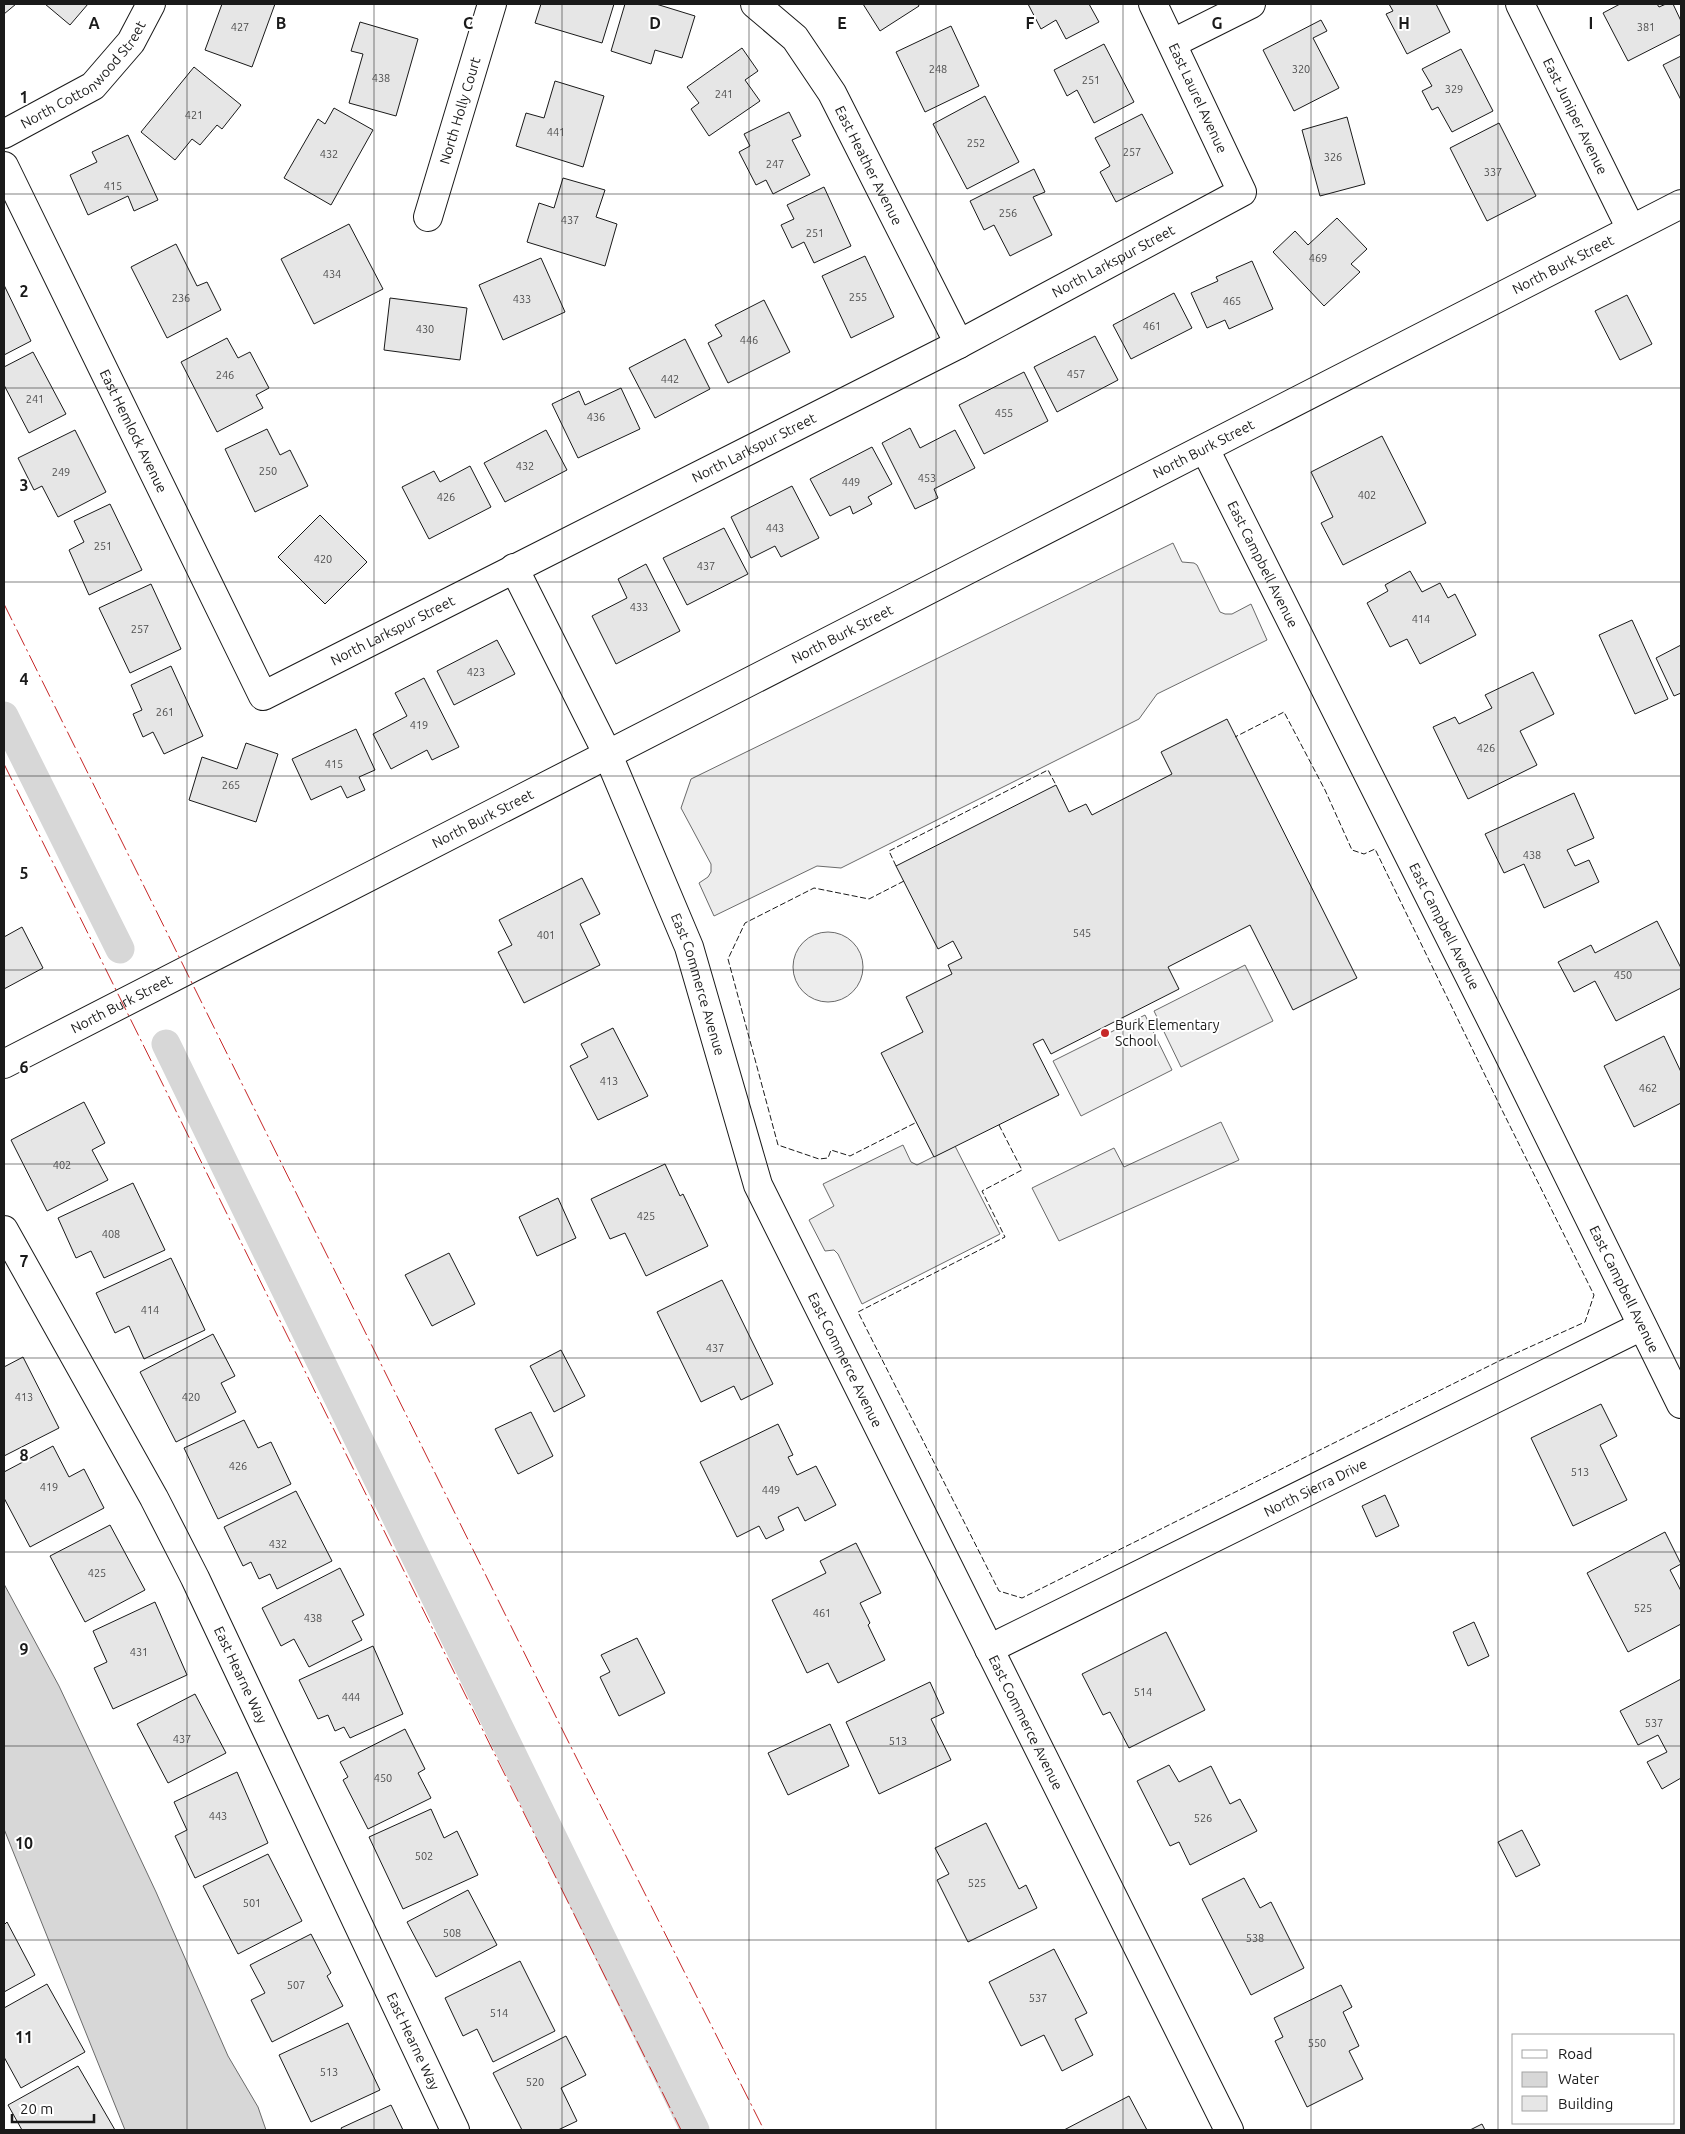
<svg xmlns="http://www.w3.org/2000/svg" width="1685" height="2134" viewBox="0 0 1685 2134" font-family="Ubuntu,sans-serif">
<style>
.built{fill:#ededed;stroke:#6a6a6a}
.water{fill:#d7d7d7;stroke:#6a6a6a}
.lines{fill:none;stroke-linecap:round;stroke-linejoin:round}
.canal{stroke:#d7d7d7;stroke-width:29}
.building{fill:#e6e6e6;stroke:#1a1a1a}
.minor-casing{stroke:#1a1a1a;stroke-width:30}
.minor{stroke:#fff;stroke-width:28}
.fence{stroke:#1a1a1a;stroke-width:1;stroke-dasharray:6 2.5;stroke-linecap:butt}
.power{stroke:#c62828;stroke-width:1;stroke-dasharray:18 4 2.5 4;stroke-linecap:butt}
.grid{fill:none;stroke:#1a1a1a;stroke-width:1;stroke-opacity:0.55}
.poi-dot{fill:#c62828;stroke:#fff;stroke-width:2}
.labels{text-anchor:middle;dominant-baseline:central;stroke-width:4;stroke-linejoin:round;paint-order:stroke}
.number-label{font-size:11px;fill:#4d4d4d}
.street-label{font-size:14px;fill:#1a1a1a;stroke:#fff}
.poi-label{font-size:14px;fill:#1a1a1a;stroke:#fff;text-anchor:start}
.grid-label{font-size:16px;text-anchor:middle;font-weight:bold;fill:#1a1a1a;stroke:#fff;stroke-width:4;stroke-linejoin:round;paint-order:stroke}
</style>
<rect width="100%" height="100%" fill="#fff"/>
<g class="built">
<path d="M1173,543l9,19 12,1 3,2 23,47 5,2h7l19,-10 16,36 -110,54 -18,25 -298,149 -24,-2 -103,50 -15,-33 9,-6 3,-5v-8l-30,-56 10,-29z"/>
<circle cx="828" cy="967" r="35"/>
<path d="M1245,965l28,56 -92,46 -27,-56z"/>
<path d="M1145,1015l27,55 -91,46 -28,-55z"/>
<path d="M1221,1122l18,38 -180,81 -27,-53 82,-40 10,19z"/>
<path d="M903,1145l8,17 6,3 38,-19 45,88 -138,70 -24,-50 -4,-4 -9,1 -16,-31 25,-14 -11,-22z"/>
</g>
<path class="water" d="M4,1584l55,102 97,206 72,164 30,51 8,23h-141l-121,-301z"/>
<g class="lines">
<g class="canal">
<path d="M4,716l116,233"/>
<path d="M166,1044l529,1086"/>
</g>
</g>
<g class="building">
<path d="M4,4h12l-12,10z"/>
<path d="M45,4h43l-18,21z"/>
<path d="M222,4h53l-23,63 -47,-17z"/>
<path d="M541,4h73l-12,39 -67,-20z"/>
<path d="M625,4h31l39,12 -13,42 -27,-8 -4,14 -40,-13z"/>
<path d="M863,4h55l1,2 -39,25z"/>
<path d="M1028,4h61l10,18 -33,17 -10,-19 -15,9z"/>
<path d="M1389,4h47l14,28 -43,22 -21,-40 7,-3z"/>
<path d="M1620,4h37l2,3 7,-3h7l8,17v13l-53,27 -25,-48z"/>
<path d="M1321,20l6,11 -14,7 26,50 -45,23 -31,-61z"/>
<path d="M360,22l58,17 -22,77 -47,-13 14,-49 -12,-3z"/>
<path d="M951,26l28,60 -54,26 -29,-60z"/>
<path d="M1104,44l30,58 -40,21 -17,-33 -10,6 -13,-26z"/>
<path d="M742,48l16,23 -13,9 15,21 -51,35 -18,-27 8,-6 -12,-16z"/>
<path d="M1461,49l32,62 -41,21 -14,-25 -6,3 -10,-19 10,-5 -10,-17z"/>
<path d="M1681,56v44l-18,-35z"/>
<path d="M194,67l47,38 -19,24 -5,-4 -17,20 -8,-6 -17,21 -34,-28z"/>
<path d="M555,81l49,15 -21,71 -67,-21 10,-33 18,5z"/>
<path d="M985,96l34,66 -52,27 -34,-65z"/>
<path d="M334,108l39,22 -42,75 -47,-27 34,-59 7,5z"/>
<path d="M789,112l12,24 -9,4 18,35 -37,19 -7,-14 -10,5 -17,-33 11,-6 -6,-12z"/>
<path d="M1142,114l31,59 -57,29 -16,-30 10,-6 -15,-28z"/>
<path d="M1347,117l18,67 -45,12 -18,-66z"/>
<path d="M1499,123l37,73 -49,25 -37,-73z"/>
<path d="M128,135l30,65 -24,11 -6,-15 -40,19 -18,-40 27,-13 -5,-10z"/>
<path d="M1034,169l11,23 -12,5 19,38 -42,21 -16,-31 -10,5 -14,-29z"/>
<path d="M563,178l42,12 -9,27 21,7 -12,42 -78,-24 12,-39 15,5z"/>
<path d="M824,187l27,59 -37,17 -10,-21 -12,6 -11,-23 13,-6 -7,-14z"/>
<path d="M1337,218l30,31 -16,15 9,8 -36,34 -51,-54 22,-21 13,14z"/>
<path d="M349,224l34,65 -69,35 -33,-65z"/>
<path d="M176,244l21,42 10,-4 14,28 -54,28 -36,-71z"/>
<path d="M865,256l29,61 -43,21 -29,-62z"/>
<path d="M541,258l24,54 -62,28 -24,-55z"/>
<path d="M1252,261l21,48 -44,20 -4,-9 -18,8 -16,-35 27,-12 -2,-4z"/>
<path d="M4,285l27,56 -27,14z"/>
<path d="M1174,293l18,35 -61,31 -18,-34z"/>
<path d="M1627,295l25,49 -32,16 -25,-49z"/>
<path d="M390,298l77,10 -7,52 -76,-10z"/>
<path d="M764,300l26,52 -62,31 -20,-40 14,-7 -7,-11z"/>
<path d="M1095,336l23,44 -61,32 -23,-45z"/>
<path d="M227,338l11,20 12,-6 19,36 -13,7 7,13 -46,24 -36,-70z"/>
<path d="M685,339l25,50 -55,29 -26,-50z"/>
<path d="M33,352l33,62 -37,19 -25,-48v-18z"/>
<path d="M1024,372l24,49 -64,33 -25,-49z"/>
<path d="M621,388l19,41 -62,29 -26,-54 27,-13 6,14z"/>
<path d="M910,428l10,20 35,-18 20,38 -41,21 4,9 -23,11 -33,-66z"/>
<path d="M267,429l13,26 10,-5 18,36 -53,26 -30,-63z"/>
<path d="M75,430l31,62 -48,25 -16,-31 -8,4 -16,-32z"/>
<path d="M546,430l21,40 -62,32 -21,-39z"/>
<path d="M1382,436l44,87 -83,42 -22,-42 12,-6 -22,-45z"/>
<path d="M872,447l20,37 -24,13 4,7 -19,10 -3,-8 -20,10 -20,-37z"/>
<path d="M470,466l21,41 -62,32 -27,-52 32,-16 6,11z"/>
<path d="M792,486l27,52 -38,19 -6,-11 -24,12 -20,-41z"/>
<path d="M110,504l32,66 -53,25 -20,-45 15,-8 -10,-21z"/>
<path d="M320,515l47,47 -42,42 -47,-47z"/>
<path d="M724,528l24,46 -61,31 -24,-47z"/>
<path d="M646,564l34,67 -64,33 -24,-48 35,-18 -9,-19z"/>
<path d="M1410,571l12,21 18,-9 8,15 7,-4 21,41 -56,29 -13,-25 -17,8 -23,-44 21,-12 -3,-6z"/>
<path d="M151,584l30,65 -51,24 -31,-65z"/>
<path d="M1632,620l36,79 -33,15 -36,-79z"/>
<path d="M497,640l18,34 -61,31 -17,-34z"/>
<path d="M1681,645v48l-7,3 -18,-38z"/>
<path d="M171,666l32,70 -39,18 -11,-22 -10,5 -10,-23 9,-4 -11,-25z"/>
<path d="M1533,672l21,42 -34,17 17,34 -69,34 -35,-72 22,-10 4,7 33,-16 -7,-13z"/>
<path d="M424,678l35,69 -27,13 -5,-10 -36,19 -18,-35 34,-18 -12,-23z"/>
<path d="M1227,719l130,259 -64,32 -43,-85 -82,42 11,22 -128,65 -8,-15 -10,5 26,51 -125,62 -53,-104 42,-21 -17,-35 46,-23 -4,-9 14,-7 -9,-17 -15,8 -42,-83 160,-81 13,27 17,-8 6,11 80,-41 -11,-22z"/>
<path d="M356,729l19,41 -16,7 6,13 -18,8 -6,-12 -30,14 -19,-41z"/>
<path d="M246,743l32,11 -22,68 -67,-22 13,-43 35,12z"/>
<path d="M1574,793l20,45 -27,12 8,16 14,-6 10,22 -55,26 -20,-44 -20,9 -19,-39z"/>
<path d="M582,878l18,36 -20,10 20,41 -76,38 -26,-51 14,-7 -13,-25z"/>
<path d="M1657,921l24,47v20l-65,33 -21,-40 -21,11 -16,-30 33,-17 4,8z"/>
<path d="M22,927l21,41 -39,21v-52z"/>
<path d="M613,1028l35,68 -50,24 -28,-54 18,-9 -7,-13z"/>
<path d="M1664,1036l17,36v31l-47,24 -30,-61z"/>
<path d="M84,1102l21,41 -13,7 16,30 -61,31 -36,-71z"/>
<path d="M665,1164l15,32 3,-2 25,52 -62,30 -21,-43 -15,6 -19,-40z"/>
<path d="M133,1183l32,67 -61,28 -13,-27 -15,7 -18,-40z"/>
<path d="M558,1198l18,40 -39,18 -18,-39z"/>
<path d="M449,1253l26,51 -43,22 -27,-51z"/>
<path d="M171,1258l34,72 -61,29 -15,-33 -14,7 -19,-40z"/>
<path d="M722,1280l51,104 -32,16 -7,-14 -33,16 -44,-90z"/>
<path d="M213,1334l22,42 -14,7 15,29 -60,30 -36,-70z"/>
<path d="M561,1350l24,46 -31,16 -24,-46z"/>
<path d="M23,1357l36,71 -55,28v-89z"/>
<path d="M1601,1404l16,32 -17,9 27,55 -54,26 -42,-88z"/>
<path d="M531,1412l22,44 -35,18 -23,-45z"/>
<path d="M244,1420l14,28 13,-6 20,42 -73,35 -34,-71z"/>
<path d="M778,1424l15,31 -5,2 9,18 19,-9 20,39 -31,16 -7,-14 -20,10 6,13 -18,9 -7,-13 -22,11 -37,-75z"/>
<path d="M53,1446l16,31 15,-8 20,39 -74,39 -26,-49v-26z"/>
<path d="M296,1491l36,70 -55,28 -7,-15 -11,5 -8,-17 -8,4 -19,-39z"/>
<path d="M1385,1495l14,31 -23,11 -14,-31z"/>
<path d="M110,1525l35,65 -60,32 -35,-66z"/>
<path d="M1665,1532l16,32 -11,6 11,21v33l-53,28 -41,-79z"/>
<path d="M856,1543l25,50 -21,10 10,20 -2,2 17,35 -47,23 -10,-20 -21,10 -35,-73 54,-27 -6,-12z"/>
<path d="M340,1568l24,47 -12,6 10,19 -53,27 -15,-28 -13,7 -19,-38z"/>
<path d="M155,1602l32,73 -74,34 -19,-41 13,-6 -14,-31z"/>
<path d="M1474,1622l15,34 -21,10 -15,-34z"/>
<path d="M1166,1632l39,78 -76,38 -19,-36 -7,3 -21,-41z"/>
<path d="M637,1638l28,55 -46,23 -19,-39 10,-5 -9,-17z"/>
<path d="M373,1646l30,68 -53,24 -6,-11 -9,4 -7,-16 -10,4 -19,-39z"/>
<path d="M1681,1679v99l-19,11 -15,-27 20,-10 -9,-17 -20,10 -18,-34z"/>
<path d="M930,1682l14,31 -13,6 20,41 -72,34 -33,-72z"/>
<path d="M195,1694l31,59 -58,30 -31,-59z"/>
<path d="M830,1724l19,42 -61,29 -20,-42z"/>
<path d="M405,1729l20,40 -7,4 13,25 -63,31 -25,-49 5,-3 -8,-15z"/>
<path d="M1169,1765l10,17 32,-16 19,38 10,-5 17,32 -67,34 -11,-23 -9,4 -33,-65z"/>
<path d="M237,1772l31,71 -73,35 -20,-42 12,-6 -13,-28z"/>
<path d="M431,1809l13,29 13,-7 21,44 -75,34 -34,-72z"/>
<path d="M986,1823l33,66 7,-4 11,23 -69,34 -31,-62 12,-6 -14,-26z"/>
<path d="M1522,1830l18,35 -24,12 -18,-35z"/>
<path d="M268,1854l34,67 -64,33 -35,-68z"/>
<path d="M1244,1878l16,30 11,-6 33,66 -53,27 -49,-96z"/>
<path d="M468,1890l29,55 -61,32 -29,-55z"/>
<path d="M4,1921l1,3 2,-2 28,53 -31,17z"/>
<path d="M311,1934l20,39 -4,3 16,30 -71,36 -21,-42 14,-7 -15,-28z"/>
<path d="M1054,1949l33,64 -12,6 18,36 -31,16 -18,-36 -23,11 -32,-64z"/>
<path d="M520,1961l35,70 -62,31 -16,-33 -14,7 -18,-38z"/>
<path d="M47,1984l38,68 -64,36 -17,-31v-49z"/>
<path d="M1341,1985l11,22 -9,5 16,34 -10,5 14,28 -56,28 -32,-66 8,-4 -9,-19z"/>
<path d="M348,2023l32,67 -69,32 -32,-67z"/>
<path d="M566,2036l20,39 -25,13 16,33 -19,9h-36l-29,-57z"/>
<path d="M78,2066l37,64h-93l-14,-25z"/>
<path d="M1129,2096l18,34h-83z"/>
<path d="M391,2105l12,25h-61l-1,-2z"/>
<path d="M1482,2124l3,6h-15z"/>
</g>
<g class="lines">
<g class="minor-casing">
<g id="minor">
<path id="s1" d="M755,4l40,34 37,55 127,251"/>
<path id="s2" d="M1520,4l111,225"/>
<path d="M1173,43l78,-39"/>
<path id="s3" d="M4,134l89,-48 38,-44 20,-38"/>
<path id="s4" d="M4,166l259,530 696,-352 283,-152 -89,-188"/>
<path id="s5" d="M428,217l64,-213"/>
<path id="s6" d="M1205,449l302,602 174,353"/>
<path id="s7" d="M514,568l94,187 81,192 69,238 471,945"/>
<path id="s8" d="M4,1064l1677,-860"/>
<path id="s9" d="M4,1230l150,268 41,80 260,552"/>
<path id="s10" d="M989,1649l653,-323"/>
</g>
</g>
<use href="#minor" class="minor"/>
<g class="fence">
<path d="M896,866l-7,-15 159,-81 8,15"/>
<path d="M904,881l-35,18 -55,-11 -69,35 -17,36 50,186 41,14 9,-1 3,-8 19,6 67,-34"/>
<path d="M999,1125l23,45 -40,21 23,46 -147,75 141,279 23,7 479,-238 84,-38 9,-27 -93,-187 -126,-259 -11,5 -12,-4 -27,-60 -41,-78 -49,25"/>
</g>
<g class="power">
<path d="M4,604l561,1131 199,395"/>
<path d="M4,764l677,1366"/>
</g>
</g>
<path class="grid" d="M187,4v2126M374,4v2126M562,4v2126M749,4v2126M936,4v2126M1123,4v2126M1311,4v2126M1498,4v2126M4,194h1677M4,388h1677M4,582h1677M4,776h1677M4,970h1677M4,1164h1677M4,1358h1677M4,1552h1677M4,1746h1677M4,1940h1677"/>
<circle class="poi-dot" cx="1105" cy="1033" r="5"/>
<g class="labels">
<g class="number-label">
<text x="240" y="27">427</text>
<text x="1646" y="27">381</text>
<text x="938" y="69">248</text>
<text x="1301" y="69">320</text>
<text x="381" y="78">438</text>
<text x="1091" y="80">251</text>
<text x="1454" y="89">329</text>
<text x="724" y="94">241</text>
<text x="194" y="115">421</text>
<text x="556" y="132">441</text>
<text x="976" y="143">252</text>
<text x="1132" y="152">257</text>
<text x="329" y="154">432</text>
<text x="1333" y="157">326</text>
<text x="775" y="164">247</text>
<text x="1493" y="172">337</text>
<text x="113" y="186">415</text>
<text x="1008" y="213">256</text>
<text x="570" y="220">437</text>
<text x="815" y="233">251</text>
<text x="1318" y="258">469</text>
<text x="332" y="274">434</text>
<text x="858" y="297">255</text>
<text x="181" y="298">236</text>
<text x="522" y="299">433</text>
<text x="1232" y="301">465</text>
<text x="1152" y="326">461</text>
<text x="425" y="329">430</text>
<text x="749" y="340">446</text>
<text x="1076" y="374">457</text>
<text x="225" y="375">246</text>
<text x="670" y="379">442</text>
<text x="35" y="399">241</text>
<text x="1004" y="413">455</text>
<text x="596" y="417">436</text>
<text x="525" y="466">432</text>
<text x="268" y="471">250</text>
<text x="61" y="472">249</text>
<text x="927" y="478">453</text>
<text x="851" y="482">449</text>
<text x="1367" y="495">402</text>
<text x="446" y="497">426</text>
<text x="775" y="528">443</text>
<text x="103" y="546">251</text>
<text x="323" y="559">420</text>
<text x="706" y="566">437</text>
<text x="639" y="607">433</text>
<text x="1421" y="619">414</text>
<text x="140" y="629">257</text>
<text x="476" y="672">423</text>
<text x="165" y="712">261</text>
<text x="419" y="725">419</text>
<text x="1486" y="748">426</text>
<text x="334" y="764">415</text>
<text x="231" y="785">265</text>
<text x="1532" y="855">438</text>
<text x="1082" y="933">545</text>
<text x="546" y="935">401</text>
<text x="1623" y="975">450</text>
<text x="609" y="1081">413</text>
<text x="1648" y="1088">462</text>
<text x="62" y="1165">402</text>
<text x="646" y="1216">425</text>
<text x="111" y="1234">408</text>
<text x="150" y="1310">414</text>
<text x="715" y="1348">437</text>
<text x="24" y="1397">413</text>
<text x="191" y="1397">420</text>
<text x="238" y="1466">426</text>
<text x="1580" y="1472">513</text>
<text x="49" y="1487">419</text>
<text x="771" y="1490">449</text>
<text x="278" y="1544">432</text>
<text x="97" y="1573">425</text>
<text x="1643" y="1608">525</text>
<text x="822" y="1613">461</text>
<text x="313" y="1618">438</text>
<text x="139" y="1652">431</text>
<text x="1143" y="1692">514</text>
<text x="351" y="1697">444</text>
<text x="1654" y="1723">537</text>
<text x="182" y="1739">437</text>
<text x="898" y="1741">513</text>
<text x="383" y="1778">450</text>
<text x="218" y="1816">443</text>
<text x="1203" y="1818">526</text>
<text x="424" y="1856">502</text>
<text x="977" y="1883">525</text>
<text x="252" y="1903">501</text>
<text x="452" y="1933">508</text>
<text x="1255" y="1938">538</text>
<text x="296" y="1985">507</text>
<text x="1038" y="1998">537</text>
<text x="499" y="2013">514</text>
<text x="1317" y="2043">550</text>
<text x="329" y="2072">513</text>
<text x="535" y="2082">520</text>
</g>
<g class="street-label">
<text stroke="none"><textPath href="#s3" startOffset="101">North Cottonwood Street</textPath></text>
<text transform="translate(1198 98) rotate(65)">East Laurel Avenue</text>
<text stroke="none"><textPath href="#s5" startOffset="111">North Holly Court</textPath></text>
<text stroke="none"><textPath href="#s2" startOffset="125">East Juniper Avenue</textPath></text>
<text stroke="none"><textPath href="#s1" startOffset="200">East Heather Avenue</textPath></text>
<text stroke="none"><textPath href="#s4" startOffset="1545">North Larkspur Street</textPath></text>
<text stroke="none"><textPath href="#s8" startOffset="1752">North Burk Street</textPath></text>
<text stroke="none"><textPath href="#s4" startOffset="295">East Hemlock Avenue</textPath></text>
<text stroke="none"><textPath href="#s4" startOffset="1140">North Larkspur Street</textPath></text>
<text stroke="none"><textPath href="#s8" startOffset="1348">North Burk Street</textPath></text>
<text stroke="none"><textPath href="#s6" startOffset="129">East Campbell Avenue</textPath></text>
<text stroke="none"><textPath href="#s4" startOffset="735">North Larkspur Street</textPath></text>
<text stroke="none"><textPath href="#s8" startOffset="942">North Burk Street</textPath></text>
<text stroke="none"><textPath href="#s8" startOffset="538">North Burk Street</textPath></text>
<text stroke="none"><textPath href="#s6" startOffset="534">East Campbell Avenue</textPath></text>
<text stroke="none"><textPath href="#s7" startOffset="456">East Commerce Avenue</textPath></text>
<text stroke="none"><textPath href="#s8" startOffset="132">North Burk Street</textPath></text>
<text stroke="none"><textPath href="#s6" startOffset="939">East Campbell Avenue</textPath></text>
<text stroke="none"><textPath href="#s7" startOffset="861">East Commerce Avenue</textPath></text>
<text stroke="none"><textPath href="#s10" startOffset="364">North Sierra Drive</textPath></text>
<text stroke="none"><textPath href="#s9" startOffset="504">East Hearne Way</textPath></text>
<text stroke="none"><textPath href="#s7" startOffset="1266">East Commerce Avenue</textPath></text>
<text stroke="none"><textPath href="#s9" startOffset="909">East Hearne Way</textPath></text>
</g>
<g class="poi-label">
<text x="1115" y="1025">Burk Elementary<tspan x="1115" dy="16">School</tspan></text>
</g>
</g>
<g class="grid-label">
<text x="94" y="29">A</text>
<text x="281" y="29">B</text>
<text x="468" y="29">C</text>
<text x="655" y="29">D</text>
<text x="842" y="29">E</text>
<text x="1030" y="29">F</text>
<text x="1217" y="29">G</text>
<text x="1404" y="29">H</text>
<text x="1591" y="29">I</text>
<text x="24" y="103">1</text>
<text x="24" y="297">2</text>
<text x="24" y="491">3</text>
<text x="24" y="685">4</text>
<text x="24" y="879">5</text>
<text x="24" y="1073">6</text>
<text x="24" y="1267">7</text>
<text x="24" y="1461">8</text>
<text x="24" y="1655">9</text>
<text x="24" y="1849">10</text>
<text x="24" y="2043">11</text>
</g>
<rect width="1685" height="2134" fill="none" stroke="#1a1a1a" stroke-width="10"/>
<rect x="1512" y="2034" width="162" height="90" fill="#ffffff" stroke="#a3a3a3"/>
<rect x="1522" y="2050" width="25" height="8" fill="#ffffff" stroke="#a3a3a3"/>
<text x="1558" y="2059" font-size="15" fill="#1a1a1a">Road</text>
<rect x="1522" y="2072" width="25" height="15" fill="#d7d7d7" stroke="#a3a3a3"/>
<text x="1558" y="2084" font-size="15" fill="#1a1a1a">Water</text>
<rect x="1522" y="2096" width="25" height="15" fill="#e6e6e6" stroke="#a3a3a3"/>
<text x="1558" y="2109" font-size="15" fill="#1a1a1a">Building</text>
<path d="M12 2114v8h82v-8" fill="none" stroke="#1a1a1a" stroke-width="2.5"/>
<text x="20" y="2114" font-size="15" fill="#1a1a1a" stroke="#ffffff" stroke-width="4" paint-order="stroke">20 m</text>
</svg>
